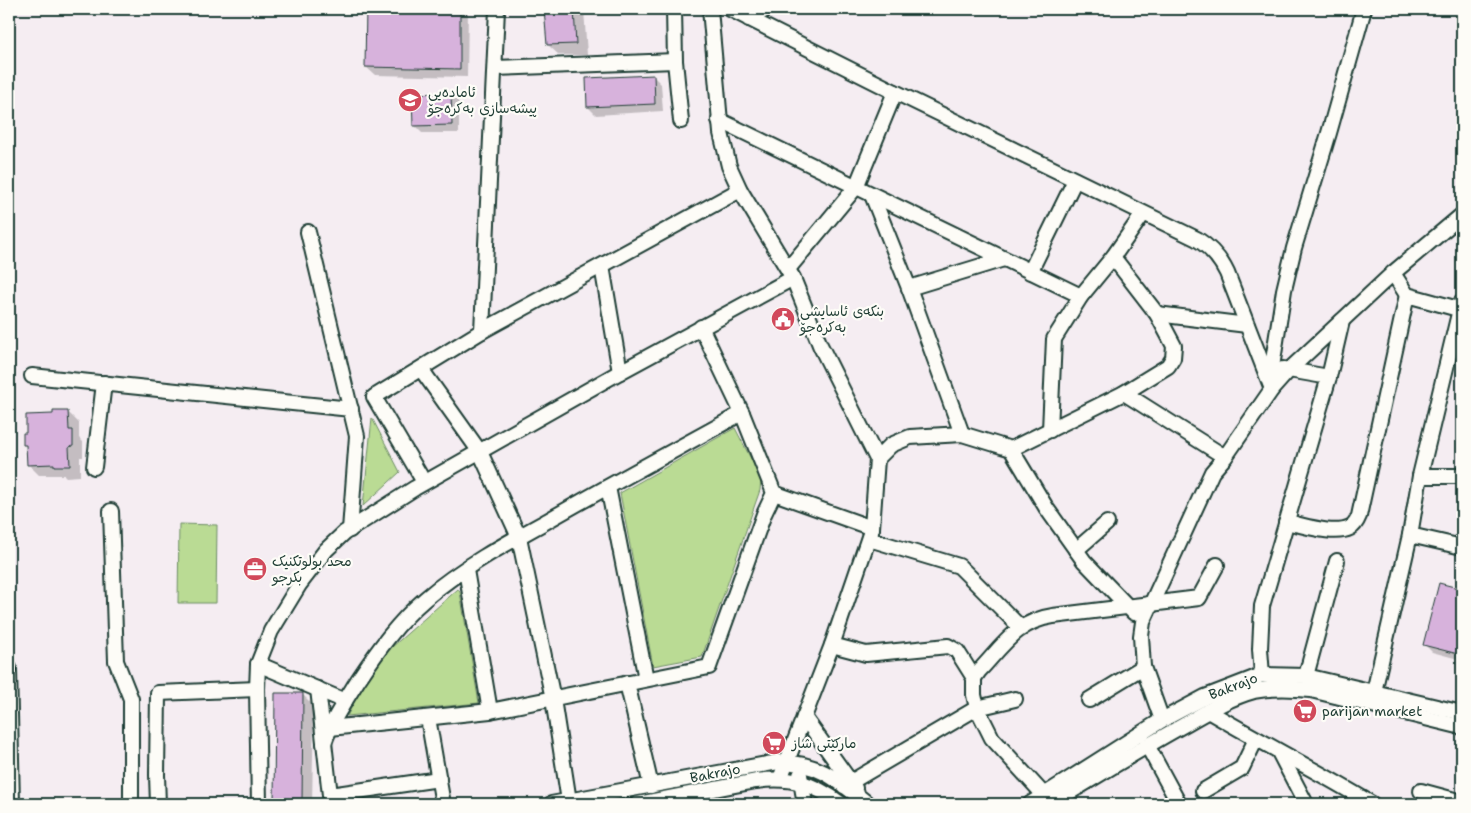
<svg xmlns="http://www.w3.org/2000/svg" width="1471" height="813" viewBox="0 0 1471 813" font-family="'Shantell Sans','Playpen Sans Arabic',sans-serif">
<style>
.green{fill:#badb94;stroke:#6c8c64}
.shadow{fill:#0003}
.building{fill:#d7b2dc;stroke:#1f3d34}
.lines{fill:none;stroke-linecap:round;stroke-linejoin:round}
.minor-casing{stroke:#1f3d34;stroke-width:18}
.minor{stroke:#fdfcf7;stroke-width:14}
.labels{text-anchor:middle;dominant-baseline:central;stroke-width:4.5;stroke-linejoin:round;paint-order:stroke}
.poi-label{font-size:14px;fill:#1f3d34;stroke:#fdfcf7;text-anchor:start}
.street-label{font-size:14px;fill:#1f3d34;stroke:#fdfcf7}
</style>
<rect width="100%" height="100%" fill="#f5edf2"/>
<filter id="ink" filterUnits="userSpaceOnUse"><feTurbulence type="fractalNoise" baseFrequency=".02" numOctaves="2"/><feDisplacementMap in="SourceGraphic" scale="10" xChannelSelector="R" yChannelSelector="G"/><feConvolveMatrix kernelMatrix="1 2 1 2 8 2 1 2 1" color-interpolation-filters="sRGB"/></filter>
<g filter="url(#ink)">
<g class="green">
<path d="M372,418l28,54 -37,34z"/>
<path d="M735,428l26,50 -1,12 -58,167 -49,9 -33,-173z"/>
<path d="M179,524l38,1 -1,78h-38z"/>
<path d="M458,589l2,3 19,111 -132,13 10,-19 27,-43z"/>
</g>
<g class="shadow">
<path d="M368,9h100l-1,68 -92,-2 -9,-8z"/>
<path d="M546,9h38l3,46h-28l-11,-10z"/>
<path d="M653,76l8,8 2,27 -67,4 -8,-8z"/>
<path d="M451,94l8,8v31h-37l-8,-8z"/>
<path d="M68,412l11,11v15l4,4v15h-3v19l-14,1 -2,-2h-25l-11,-11v-16l-4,-4 30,-28z"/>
<path d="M1440,584l22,6v70l-30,-8 -8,-8z"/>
<path d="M276,694l27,1 11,11 -2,98h-37z"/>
</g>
<g class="building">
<path d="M366,9h94v60l-95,-2z"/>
<path d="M544,9h30l2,35 -29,1z"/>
<path d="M654,75l1,29 -68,3 -1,-29z"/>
<path d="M451,93l1,32 -39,1 -1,-32z"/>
<path d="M53,411h15l1,19h4v16l-4,1 1,19h-16v-2l-27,1 -1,-20h-3v-12h3v-18l27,-1z"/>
<path d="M1439,583l23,6v66l-39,-10z"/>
<path d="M275,693h28l-1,111h-28z"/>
</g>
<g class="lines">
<g class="minor-casing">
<g id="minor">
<path d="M674,9l1,52 6,60"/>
<path d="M710,9l11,124 8,33 11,24 53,88 27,67 57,114 -5,69 -40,117 -52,134"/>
<path d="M730,9l165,83 302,147c14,9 23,19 30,34l45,116"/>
<path d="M749,19l18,-10"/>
<path d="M495,68l180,-7"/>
<path d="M719,120l362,176"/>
<path d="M872,195l37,93 53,146"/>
<path d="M308,232l49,204 -7,94"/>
<path d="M602,266l18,106"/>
<path d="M788,269l68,-82 39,-95"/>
<path d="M1030,272l45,-92"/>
<path d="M1393,273l14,22 55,15"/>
<path d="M909,288l95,-29"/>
<path d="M1157,314l90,11"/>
<path d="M482,331l15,-322"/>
<path d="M421,369l59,83 39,85 34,162 16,102"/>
<path d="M1283,369l46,8"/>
<path d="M32,376l319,33"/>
<path d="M1272,381v-14l12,-77 10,-42 35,-115 35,-124"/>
<path d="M1124,393l101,64"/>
<path d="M1050,430l4,-91 27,-43 32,-39 30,-43"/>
<path d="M1011,449l113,-56 44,-27 5,-8 1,-12 -17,-32 -44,-57"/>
<path d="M877,459l14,-14 19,-8 52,-3 49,15 36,60 37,52 50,52"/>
<path d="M94,467l10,-84"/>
<path d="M1420,476h42"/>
<path d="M424,482l-50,-85 108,-66 258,-141"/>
<path d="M608,487l38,192"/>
<path d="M774,493l98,35"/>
<path d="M111,511l5,150 15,38v105"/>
<path d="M1286,522c17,3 48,14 64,6 4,-2 7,-7 9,-12l48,-221"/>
<path d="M1410,535l52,12"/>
<path d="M869,539l90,27 61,61"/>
<path d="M1076,550l31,-27"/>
<path d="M466,570l24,141"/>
<path d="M832,645l34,9 82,-8 9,5 17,27"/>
<path d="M258,664l87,37"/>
<path d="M9,668l3,136"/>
<path d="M1262,675l-2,-26 2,-43 67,-229 13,-56"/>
<path d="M1306,676l31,-115"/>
<path d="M627,683l24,103"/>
<path d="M318,689l13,115"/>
<path d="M1374,692l36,-157 10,-59 42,-175"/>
<path d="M1089,700l54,-33"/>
<path d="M1208,711c54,32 110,60 164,93"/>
<path d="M804,717l51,71"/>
<path d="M428,718l15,86"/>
<path d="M1162,720l-19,-53 -2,-31 2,-14 69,-150 13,-15 47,-68 17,-19 104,-97 69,-58"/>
<path d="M330,728l160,-17 219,-44 55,-153 10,-21 -32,-80 -41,-86"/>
<path d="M324,743c8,-23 21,-42 34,-63 20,-30 40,-58 67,-81 36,-31 80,-55 122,-78 64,-37 130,-72 195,-108"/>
<path d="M1147,745l32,59"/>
<path d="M1279,752l27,52"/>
<path d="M800,775l5,29"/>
<path d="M844,786l133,-78 38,-9"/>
<path d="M1203,791l39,-23 14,-29"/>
<path d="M1421,791l41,11"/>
<path d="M330,795l109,-16"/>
<path d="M1044,795l-52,-57 -15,-30 -3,-13v-17l5,-7c23,-24 38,-50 74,-55l146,-18 18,-33"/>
<path d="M158,804l-1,-29 1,-82 99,-4"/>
<path d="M259,804l-2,-115 1,-25 13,-33 28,-46 27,-35 18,-17 71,-45 205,-116 173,-94"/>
<path d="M551,804l227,-42c40,0 60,18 90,42"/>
<path d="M637,804l119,-23c35,-5 57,2 85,23"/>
<path d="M1030,804l132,-84 43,-23 57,-22 44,1 156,37"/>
<path d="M1050,804c44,-26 87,-53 132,-78 23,-13 46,-28 72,-35 19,-4 38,-3 57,-1l151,37"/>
</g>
</g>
<use href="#minor" class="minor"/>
</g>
</g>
<defs>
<g id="school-disc" transform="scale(1.25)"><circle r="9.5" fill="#d1495b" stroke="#fdfcf7"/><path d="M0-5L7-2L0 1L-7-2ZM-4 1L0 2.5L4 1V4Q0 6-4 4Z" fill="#fff"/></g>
<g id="civic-disc" transform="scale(1.25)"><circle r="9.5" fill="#d1495b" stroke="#fdfcf7"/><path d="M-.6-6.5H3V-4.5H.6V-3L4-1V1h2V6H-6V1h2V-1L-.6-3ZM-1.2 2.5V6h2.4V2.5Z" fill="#fff"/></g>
<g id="office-disc" transform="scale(1.25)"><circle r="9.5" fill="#d1495b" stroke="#fdfcf7"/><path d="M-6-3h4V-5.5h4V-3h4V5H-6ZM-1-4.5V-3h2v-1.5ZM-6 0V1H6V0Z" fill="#fff"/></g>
<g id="supermarket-disc" transform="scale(1.25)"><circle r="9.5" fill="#d1495b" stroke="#fdfcf7"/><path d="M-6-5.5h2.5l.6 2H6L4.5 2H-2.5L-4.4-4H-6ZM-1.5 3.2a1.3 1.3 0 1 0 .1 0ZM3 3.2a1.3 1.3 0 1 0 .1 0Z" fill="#fff"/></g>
</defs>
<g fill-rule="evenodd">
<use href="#school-disc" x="410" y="100"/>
<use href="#civic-disc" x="783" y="319"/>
<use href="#office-disc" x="255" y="569"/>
<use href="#supermarket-disc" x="1305" y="711"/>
<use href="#supermarket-disc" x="774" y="743"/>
</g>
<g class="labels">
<g class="poi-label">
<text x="428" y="92">ئامادەیی<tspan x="428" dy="16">پیشەسازی بەکرەجۆ</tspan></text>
<text x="800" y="311">بنکەی ئاسایشی<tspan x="800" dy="16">بەکرەجۆ</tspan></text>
<text x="272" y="561">محد بولوتکنیک<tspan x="272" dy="16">بکرجو</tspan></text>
<text x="1322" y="711">parijan market</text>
<text x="792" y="743">مارکێتی شاز</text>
</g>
<g class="street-label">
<text transform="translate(1233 686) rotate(-21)">Bakrajo</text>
<text transform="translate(715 773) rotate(-11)">Bakrajo</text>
</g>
</g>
<rect width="1471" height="813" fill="none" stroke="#fdfcf7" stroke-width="30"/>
<rect x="15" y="15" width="1441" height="783" fill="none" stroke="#1f3d34" stroke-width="2" filter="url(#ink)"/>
</svg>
